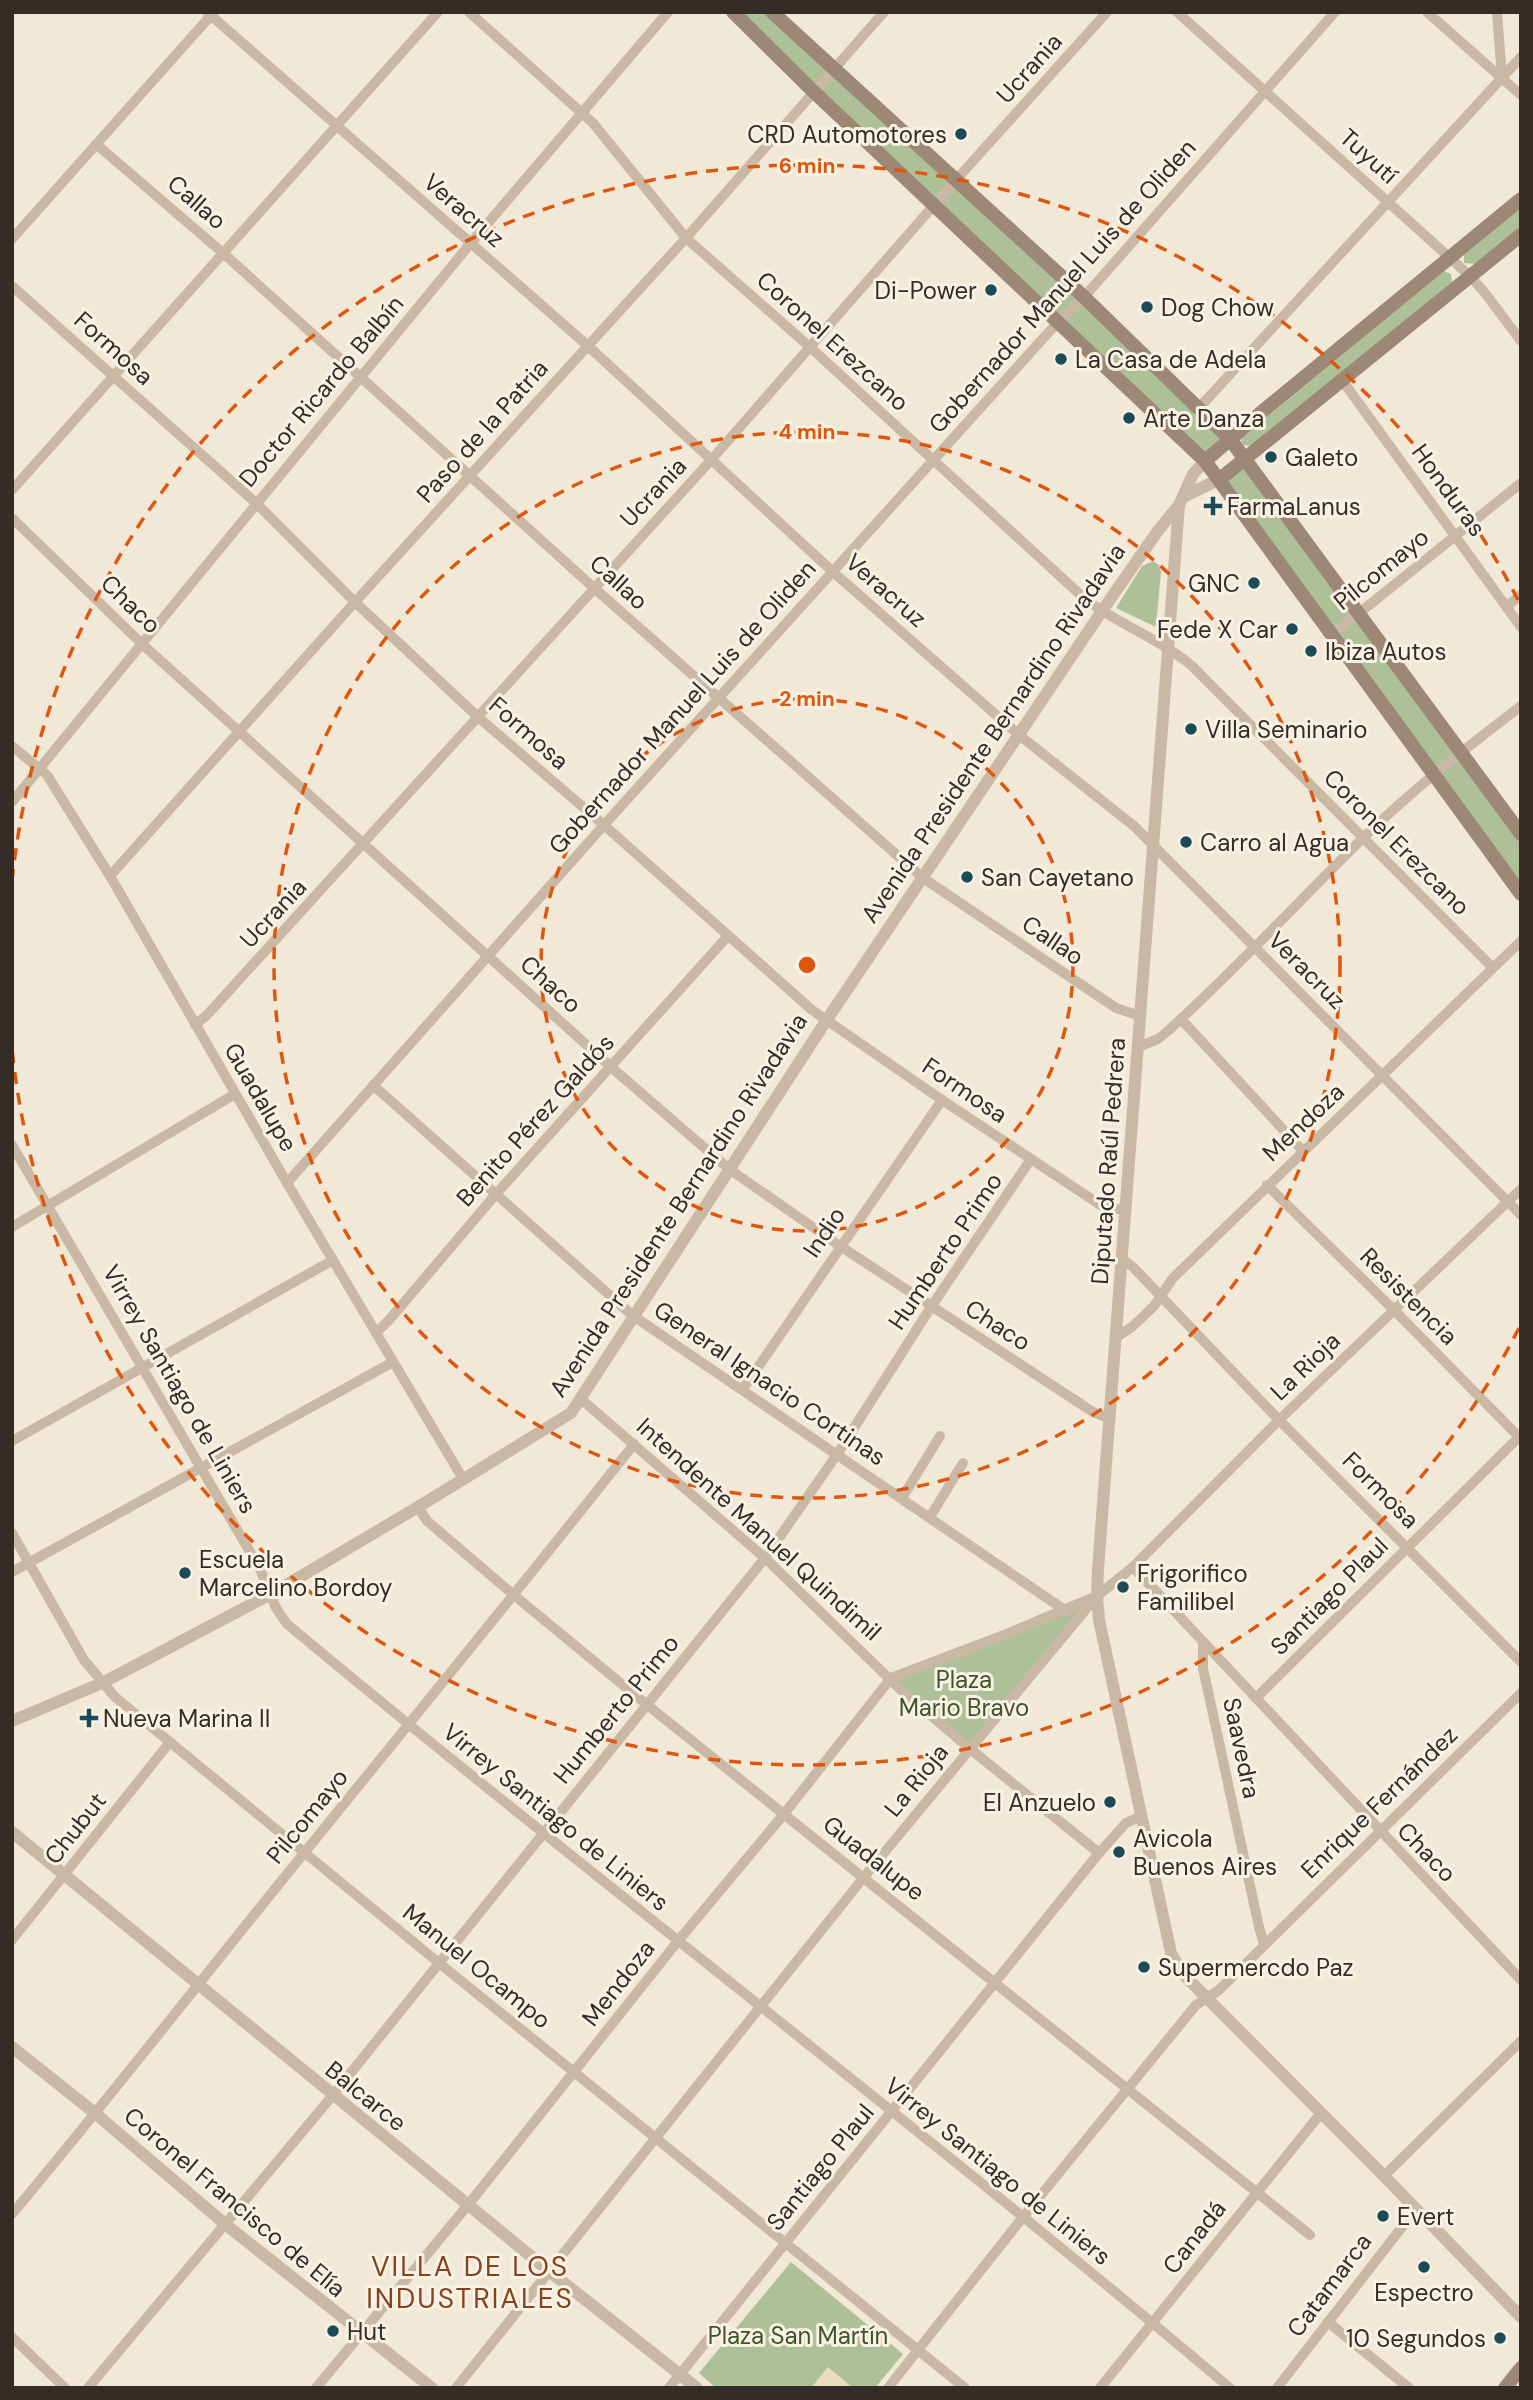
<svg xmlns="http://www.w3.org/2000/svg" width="1533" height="2400" viewBox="0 0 1533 2400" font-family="'DM Sans',sans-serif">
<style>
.green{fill:#aec098}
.plaza{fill:#eadcbf}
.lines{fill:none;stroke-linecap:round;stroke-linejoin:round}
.minor{stroke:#c9b9a4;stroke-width:10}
.tertiary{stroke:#c9b9a4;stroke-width:12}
.secondary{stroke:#9d8876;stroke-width:14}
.ring{fill:none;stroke:#df570d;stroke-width:3.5;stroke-dasharray:12 9}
.poi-dot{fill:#1b4b56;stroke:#f9f2e4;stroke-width:2.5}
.labels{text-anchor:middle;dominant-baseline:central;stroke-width:6;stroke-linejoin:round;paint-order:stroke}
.street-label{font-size:24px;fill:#342c26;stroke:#f9f2e4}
.poi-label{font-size:24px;fill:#342c26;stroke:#f9f2e4;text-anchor:start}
.park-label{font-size:24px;fill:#3f5329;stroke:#f9f2e4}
.quarter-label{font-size:28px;letter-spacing:2px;fill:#84431e;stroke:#f9f2e4}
.centre{fill:#df570d;stroke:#f9f2e4;stroke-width:3.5}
.ring-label{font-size:21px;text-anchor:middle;font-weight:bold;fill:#df570d;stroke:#f9f2e4;stroke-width:6;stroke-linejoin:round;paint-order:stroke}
</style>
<rect width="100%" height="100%" fill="#f1e8d8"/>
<g class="green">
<path d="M733,12h39l458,427 -25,22z"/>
<path d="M1521,208v19l-46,37 -11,-1v-8z"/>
<path d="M1444,271l7,3 1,8 -200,164 -9,-1 -2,-4 2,-4z"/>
<path d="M1245,459l276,375v60l-301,-415z"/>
<path d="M1153,561l6,4 2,6 -5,56 -40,-19 26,-42z"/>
<path d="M1097,1596l-128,152 -78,-70z"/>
<path d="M791,2262l112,92 -28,34h-159l-17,-15z"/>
</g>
<path class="plaza" d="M828,2367l25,21h-42z"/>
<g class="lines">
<g class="minor">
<path d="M207,12l380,333 245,226 187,164 115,91 387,389"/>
<path d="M469,12l124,111 93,115 125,110 274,251c33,25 73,39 106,66l301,302"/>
<path d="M1177,12l293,264 15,17 36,48"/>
<path d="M1427,12l94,83"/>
<path d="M1497,12l5,66"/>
<path d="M96,144l127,109 370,334 330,291 193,130 24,8"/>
<path d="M12,239l202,-227"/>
<path d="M12,286l244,217 99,99 123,115 126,108 208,185 130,90 160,106 22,4"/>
<path d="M1342,380l179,247"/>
<path d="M1199,408l322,-351"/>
<path d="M12,490l426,-478"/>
<path d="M12,518l130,126 469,423 118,102 111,77 253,166 17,7"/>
<path d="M1507,606l14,-11"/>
<path d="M1332,635l189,-152"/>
<path d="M12,746l35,29 63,101 177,307 176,296"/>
<path d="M12,802l458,-558 198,-232"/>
<path d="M110,876l245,-274 331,-364 198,-226"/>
<path d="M1181,1019l122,132"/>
<path d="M195,1025l12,-10 505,-556 243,-278 152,-169"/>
<path d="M1138,1047l20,-8 11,-9c67,-61 129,-128 193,-191 50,-49 104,-91 159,-133"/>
<path d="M373,1085l259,230 434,296"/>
<path d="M12,1145l248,424 16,39 11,16c311,259 634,503 943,764"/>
<path d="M287,1183l317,-358 454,-503 26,-25 251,-285"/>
<path d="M1267,1185l127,125 127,129"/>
<path d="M12,1227l223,-133"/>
<path d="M1122,1259l11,8 146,153 242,242"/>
<path d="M376,1333l14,-14 106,-125 231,-257"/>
<path d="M1118,1336l14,-9 22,-21 19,-28 348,-337"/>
<path d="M743,1389l199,-289"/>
<path d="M581,1399l184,159 137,133 67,57 130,105"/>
<path d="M12,1441l321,-181"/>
<path d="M902,1498l38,-62"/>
<path d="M418,1507l9,14 88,75 131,108 664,531"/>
<path d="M930,1517l33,-54"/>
<path d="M12,1533l72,127 31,37 324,266 526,425"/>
<path d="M1133,1567l388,413"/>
<path d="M12,1572l381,-210"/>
<path d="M1203,1642v26l56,259 5,17"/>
<path d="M1256,1698l265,-263"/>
<path d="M12,1940l158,-198"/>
<path d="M1384,2176l137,-135"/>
<path d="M12,2214c100,-119 195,-242 293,-362 110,-136 221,-271 329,-408"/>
<path d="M1328,2322l81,66"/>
<path d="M12,2337l53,51"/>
<path d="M88,2388l245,-293 432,-537 73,-105 93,-146 100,-148"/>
<path d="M316,2388l152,-183 210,-264 106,-127 107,-136 113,-43 90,-38"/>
<path d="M456,2388l408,-511 233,-281 36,-29 146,-147 242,-231"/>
<path d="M669,2388l430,-535 27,-30 16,-7"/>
<path d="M888,2388l135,-171 173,-212 23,-15 302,-297"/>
<path d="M1100,2388l221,-275"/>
<path d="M1277,2388l139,-179"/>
</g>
<g class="tertiary">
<path d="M1185,496l35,-17"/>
<path d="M1179,505c-29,354 -51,709 -81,1064l-1,27 2,24 72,333 11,20 202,203 137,141"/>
<path d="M12,1721l90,-38 169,-89 147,-87 153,-94 255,-392 276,-410 55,-79 22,-27 14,-31 12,-13"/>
<path d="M12,1832l537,439 148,117"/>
<path d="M12,2047l84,67 129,110 207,164"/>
</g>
<g class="secondary">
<path d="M733,12l81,80 391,369 316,433"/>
<path d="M772,12l312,285 146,142 291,395"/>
<path d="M1205,461l58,-50 258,-212"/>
<path d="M1220,479l301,-244"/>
<path d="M1505,2388l16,-20"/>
</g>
</g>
<g class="ring">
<circle cx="807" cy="965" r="266"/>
<circle cx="807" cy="965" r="533"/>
<path d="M1519 1328A799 799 0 0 1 12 1049M12 881A799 799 0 0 1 1519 602"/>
</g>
<g class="poi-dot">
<circle cx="961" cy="134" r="7"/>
<circle cx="991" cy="290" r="7"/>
<circle cx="1147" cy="307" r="7"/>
<circle cx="1061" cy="359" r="7"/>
<circle cx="1129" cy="418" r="7"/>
<circle cx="1271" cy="457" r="7"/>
<path d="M1209.5 495.5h7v7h7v7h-7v7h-7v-7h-7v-7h7z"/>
<circle cx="1254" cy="583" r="7"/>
<circle cx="1292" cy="629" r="7"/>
<circle cx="1311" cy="651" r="7"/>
<circle cx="1191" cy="729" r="7"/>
<circle cx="1186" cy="842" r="7"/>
<circle cx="967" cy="877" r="7"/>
<circle cx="185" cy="1573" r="7"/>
<circle cx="1123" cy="1587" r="7"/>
<path d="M85.5 1707.5h7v7h7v7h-7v7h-7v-7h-7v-7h7z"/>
<circle cx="1110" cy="1802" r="7"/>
<circle cx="1119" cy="1852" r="7"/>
<circle cx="1144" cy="1967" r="7"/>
<circle cx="1383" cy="2216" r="7"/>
<circle cx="1424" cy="2267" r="7"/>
<circle cx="333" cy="2331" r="7"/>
<circle cx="1500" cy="2338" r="7"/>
</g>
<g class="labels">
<g class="street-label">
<text transform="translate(1029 68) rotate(-48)">Ucrania</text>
<text transform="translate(1369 156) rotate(42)">Tuyutí</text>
<text transform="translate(197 202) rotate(41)">Callao</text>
<text transform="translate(464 210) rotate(41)">Veracruz</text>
<text transform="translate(1062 286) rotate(-48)">Gobernador Manuel Luis de Oliden</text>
<text transform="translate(833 341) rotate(42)">Coronel Erezcano</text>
<text transform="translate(114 348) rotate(42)">Formosa</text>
<text transform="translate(321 391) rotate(-50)">Doctor Ricardo Balbín</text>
<text transform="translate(482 431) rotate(-48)">Paso de la Patria</text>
<text transform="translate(1449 490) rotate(54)">Honduras</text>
<text transform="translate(653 492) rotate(-47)">Ucrania</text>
<text transform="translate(1381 569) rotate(-39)">Pilcomayo</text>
<text transform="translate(619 582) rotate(42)">Callao</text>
<text transform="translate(886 590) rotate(41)">Veracruz</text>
<text transform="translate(131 604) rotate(44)">Chaco</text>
<text transform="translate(682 707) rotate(-48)">Gobernador Manuel Luis de Oliden</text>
<text transform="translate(529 733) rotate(41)">Formosa</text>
<text transform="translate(993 733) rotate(-56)">Avenida Presidente Bernardino Rivadavia</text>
<text transform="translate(1397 842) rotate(45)">Coronel Erezcano</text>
<text transform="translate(273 913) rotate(-47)">Ucrania</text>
<text transform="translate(1053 940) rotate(34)">Callao</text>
<text transform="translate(1307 970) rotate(45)">Veracruz</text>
<text transform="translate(551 984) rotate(42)">Chaco</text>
<text transform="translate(965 1090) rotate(34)">Formosa</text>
<text transform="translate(261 1097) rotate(60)">Guadalupe</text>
<text transform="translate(535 1120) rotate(-48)">Benito Pérez Galdós</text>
<text transform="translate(1303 1122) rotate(-43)">Mendoza</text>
<text transform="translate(1108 1161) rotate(-86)">Diputado Raúl Pedrera</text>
<text transform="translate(678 1205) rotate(-57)">Avenida Presidente Bernardino Rivadavia</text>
<text transform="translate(824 1232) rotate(-56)">Indio</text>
<text transform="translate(945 1251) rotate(-56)">Humberto Primo</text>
<text transform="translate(1409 1296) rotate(45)">Resistencia</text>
<text transform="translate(998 1325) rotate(33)">Chaco</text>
<text transform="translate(1305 1366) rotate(-44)">La Rioja</text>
<text transform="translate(770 1383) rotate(34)">General Ignacio Cortinas</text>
<text transform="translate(180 1389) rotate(60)">Virrey Santiago de Liniers</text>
<text transform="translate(1381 1490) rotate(45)">Formosa</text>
<text transform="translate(759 1529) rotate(42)">Intendente Manuel Quindimil</text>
<text transform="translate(1329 1596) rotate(-45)">Santiago Plaul</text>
<text transform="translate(616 1709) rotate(-51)">Humberto Primo</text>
<text transform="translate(1242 1748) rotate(78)">Saavedra</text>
<text transform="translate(916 1780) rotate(-51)">La Rioja</text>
<text transform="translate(1379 1802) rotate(-44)">Enrique Fernández</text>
<text transform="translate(307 1816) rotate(-51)">Pilcomayo</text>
<text transform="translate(556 1817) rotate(39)">Virrey Santiago de Liniers</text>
<text transform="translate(75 1828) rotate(-52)">Chubut</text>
<text transform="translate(1427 1852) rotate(46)">Chaco</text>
<text transform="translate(874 1858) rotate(38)">Guadalupe</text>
<text transform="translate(477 1966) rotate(39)">Manuel Ocampo</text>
<text transform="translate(618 1983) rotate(-52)">Mendoza</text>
<text transform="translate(366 2096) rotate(39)">Balcarce</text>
<text transform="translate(820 2167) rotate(-51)">Santiago Plaul</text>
<text transform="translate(998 2171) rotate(39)">Virrey Santiago de Liniers</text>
<text transform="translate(235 2202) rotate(40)">Coronel Francisco de Elía</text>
<text transform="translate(1194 2237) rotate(-52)">Canadá</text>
<text transform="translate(1329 2285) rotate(-53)">Catamarca</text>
</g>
<g class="poi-label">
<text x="947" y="134" text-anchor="end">CRD Automotores</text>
<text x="977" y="290" text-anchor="end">Di-Power</text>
<text x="1161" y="307">Dog Chow</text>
<text x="1075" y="359">La Casa de Adela</text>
<text x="1143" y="418">Arte Danza</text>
<text x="1285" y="457">Galeto</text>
<text x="1227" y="506">FarmaLanus</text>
<text x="1240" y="583" text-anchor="end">GNC</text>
<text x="1278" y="629" text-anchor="end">Fede X Car</text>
<text x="1325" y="651">Ibiza Autos</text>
<text x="1205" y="729">Villa Seminario</text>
<text x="1200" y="842">Carro al Agua</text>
<text x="981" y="877">San Cayetano</text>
<text x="199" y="1559">Escuela<tspan x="199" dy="28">Marcelino Bordoy</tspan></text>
<text x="1137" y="1573">Frigorifico<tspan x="1137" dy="28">Familibel</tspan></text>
<text x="103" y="1718">Nueva Marina II</text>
<text x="1096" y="1802" text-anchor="end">El Anzuelo</text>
<text x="1133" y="1838">Avicola<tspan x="1133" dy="28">Buenos Aires</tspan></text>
<text x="1158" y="1967">Supermercdo Paz</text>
<text x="1397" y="2216">Evert</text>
<text x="1424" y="2292" text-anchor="middle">Espectro</text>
<text x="347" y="2331">Hut</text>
<text x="1486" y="2338" text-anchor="end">10 Segundos</text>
</g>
<g class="park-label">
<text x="964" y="1679">Plaza<tspan x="964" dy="28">Mario Bravo</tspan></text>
<text x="798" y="2335">Plaza San Martín</text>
</g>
<g class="quarter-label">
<text x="470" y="2266">VILLA DE LOS<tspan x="470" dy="32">INDUSTRIALES</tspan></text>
</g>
</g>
<circle cx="807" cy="965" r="10" class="centre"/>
<g class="ring-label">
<text x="807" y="173">6 min</text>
<text x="807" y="439">4 min</text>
<text x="807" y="706">2 min</text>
</g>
<rect width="1533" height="2400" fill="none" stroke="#342c26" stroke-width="28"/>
</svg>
